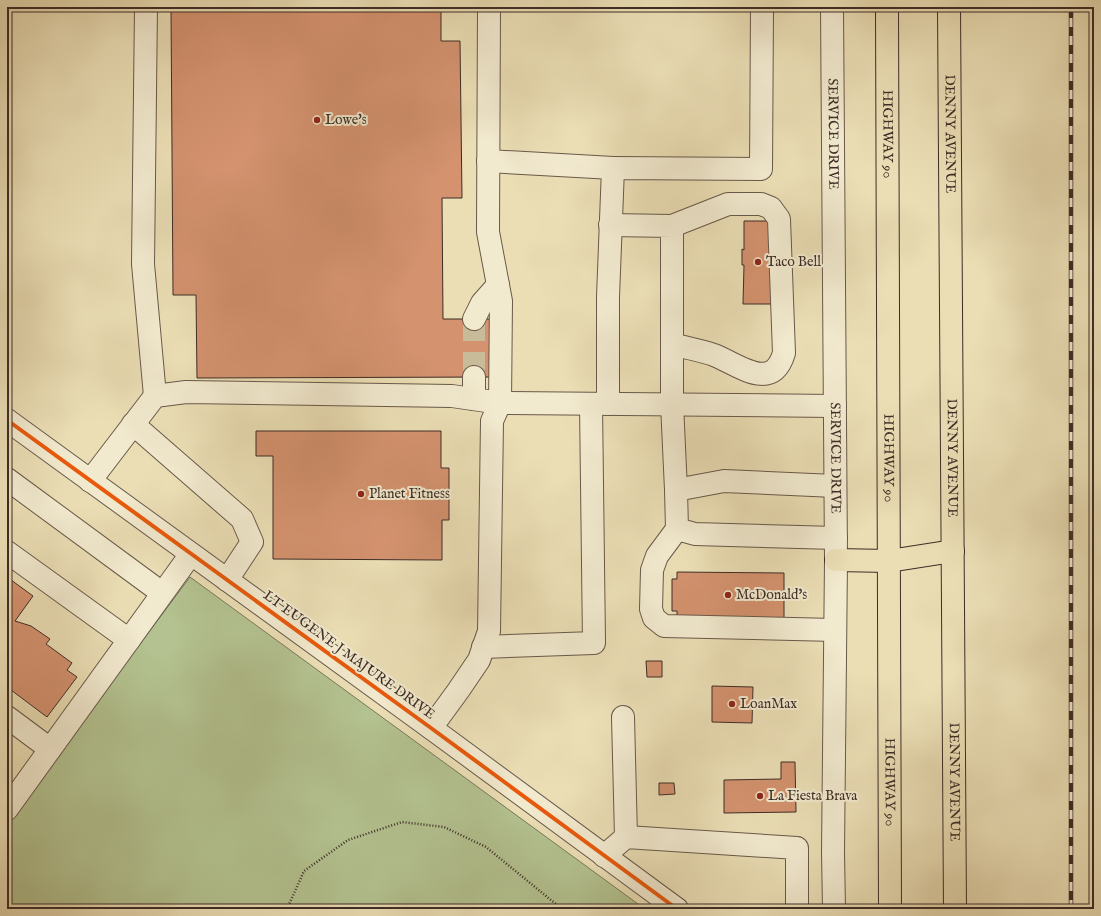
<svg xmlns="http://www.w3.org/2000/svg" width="1101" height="916" viewBox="0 0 1101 916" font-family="'IM FELL English',serif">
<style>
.green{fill:#b3c290;stroke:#78785c}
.building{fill:#d4926f;stroke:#3d2d27}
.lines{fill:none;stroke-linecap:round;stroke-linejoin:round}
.minor-tunnel{stroke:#c8bb99;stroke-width:22;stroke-dasharray:22 11;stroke-linecap:butt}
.minor-casing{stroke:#68594a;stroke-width:24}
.major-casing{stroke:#3d2d27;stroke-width:24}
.path{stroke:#3d2d27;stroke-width:2.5;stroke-dasharray:1 2;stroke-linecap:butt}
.minor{stroke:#f2eacf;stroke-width:22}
.major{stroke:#ebdeb5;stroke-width:22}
.rail-casing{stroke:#3d2d27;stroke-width:4.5}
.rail{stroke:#f2eacf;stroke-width:3;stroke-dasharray:9;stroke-linecap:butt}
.cycleway-casing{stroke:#f2eacf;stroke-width:6}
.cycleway{stroke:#e8590c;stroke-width:4}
.poi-dot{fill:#8f2418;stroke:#f2eacf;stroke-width:1.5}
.labels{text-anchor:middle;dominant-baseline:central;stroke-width:4;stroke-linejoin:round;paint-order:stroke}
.poi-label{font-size:14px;fill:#3d2d27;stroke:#f2eacf;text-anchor:start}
.street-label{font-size:14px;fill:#3d2d27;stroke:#f2eacf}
</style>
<rect width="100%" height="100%" fill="#ebdeb5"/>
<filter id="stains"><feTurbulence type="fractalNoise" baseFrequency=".005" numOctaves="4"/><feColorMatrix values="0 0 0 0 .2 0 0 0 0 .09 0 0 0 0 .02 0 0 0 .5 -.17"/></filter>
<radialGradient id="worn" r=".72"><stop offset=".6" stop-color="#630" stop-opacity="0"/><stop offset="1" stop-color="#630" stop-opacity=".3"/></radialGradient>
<path class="green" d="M190,577l448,327 -4,5h-627v-87z"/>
<g class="building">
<path d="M171,7h270v34h19l2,157h-20l1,121h51v58l-297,1 -1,-83h-23z"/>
<path d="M744,221h28l1,83h-30l1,-39h-2v-16l2,1z"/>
<path d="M256,431h185v37h8v52h-7v40l-169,-1v-103h-17z"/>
<path d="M677,572l107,1v47l-107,3v-12h-5v-32h5z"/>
<path d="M7,577l26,19 -18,25 16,5 19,13 -4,5 26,19 -5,7 10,7 -30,40 -40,-30z"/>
<path d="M646,661h16v16h-15z"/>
<path d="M712,686l41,1 -1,36 -40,-1z"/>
<path d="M781,762h14l1,50 -72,1v-33l57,-1z"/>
<path d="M659,783h15l1,11 -16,1z"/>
</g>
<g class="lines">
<path class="minor-tunnel" d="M474,319v58"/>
<g class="minor-casing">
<g id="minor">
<path d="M146,7l-3,257 12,132"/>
<path id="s1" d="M832,7l4,553 -3,292 1,57"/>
<path d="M488,161l125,7"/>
<path d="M610,225l62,1v178l4,86"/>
<path d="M474,319l8,-16 16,-18"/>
<path d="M672,344c14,4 28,6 42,11 25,10 58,38 70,-2l-5,-134 -8,-11 -10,-4h-33l-56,22"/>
<path d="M474,399v-22"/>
<path d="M608,404v-107l5,-129 148,1 1,-162"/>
<path d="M7,420l424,308 246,181"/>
<path d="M133,424l109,95 10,23 -25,38"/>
<path d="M7,479l155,114"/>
<path d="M90,481l65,-85 31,-4 266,4 48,7 335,3"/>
<path d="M835,486l-111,-5 -48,9 1,39 18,5 141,4"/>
<path d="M677,529l-20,27 -5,14 -1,39 3,9 10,8 171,4"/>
<path d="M7,552l122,88"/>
<path d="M483,647l111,-4 -3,-239"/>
<path d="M7,717l43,32"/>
<path d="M623,717l3,120"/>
<path d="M431,728l27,-37 21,-31 10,-29 3,-210 8,-18 1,-102 -13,-69 1,-225"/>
<path d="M7,809l184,-255"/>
<path d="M604,856l22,-19 171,11v61"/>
</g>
</g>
<g class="major-casing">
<g id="major">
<path id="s2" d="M887,7l3,902"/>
<path id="s3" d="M949,7l6,902"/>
<path d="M836,560l53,1 64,-10"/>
</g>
</g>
<path class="path" d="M287,909l17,-38 44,-31 54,-18 42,5 42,20 76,62"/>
<use href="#minor" class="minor"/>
<use href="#major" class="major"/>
<g class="rail-casing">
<path id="rail" d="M1071,909v-902"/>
</g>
<use href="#rail" class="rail"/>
<g class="cycleway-casing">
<path id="cycleway" d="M7,420l424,308 246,181"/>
</g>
<use href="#cycleway" class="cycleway"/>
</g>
<g class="poi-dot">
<circle cx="317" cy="120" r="4"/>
<circle cx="758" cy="262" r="4"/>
<circle cx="361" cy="494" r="4"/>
<circle cx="728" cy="595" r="4"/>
<circle cx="732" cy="704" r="4"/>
<circle cx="760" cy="796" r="4"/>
</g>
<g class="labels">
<g class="poi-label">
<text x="325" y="120">Lowe's</text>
<text x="766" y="262">Taco Bell</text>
<text x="369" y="494">Planet Fitness</text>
<text x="736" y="595">McDonald's</text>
<text x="740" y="704">LoanMax</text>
<text x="768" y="796">La Fiesta Brava</text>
</g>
<g class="street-label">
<text stroke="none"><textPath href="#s1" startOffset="127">SERVICE DRIVE</textPath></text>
<text stroke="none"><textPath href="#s2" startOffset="127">HIGHWAY 90</textPath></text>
<text stroke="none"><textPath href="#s3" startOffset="127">DENNY AVENUE</textPath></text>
<text stroke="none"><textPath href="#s1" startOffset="451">SERVICE DRIVE</textPath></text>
<text stroke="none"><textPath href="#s2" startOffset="451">HIGHWAY 90</textPath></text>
<text stroke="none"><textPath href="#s3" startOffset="451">DENNY AVENUE</textPath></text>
<text transform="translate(349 655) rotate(36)">LT EUGENE J MAJURE DRIVE</text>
<text stroke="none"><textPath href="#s2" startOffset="775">HIGHWAY 90</textPath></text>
<text stroke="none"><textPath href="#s3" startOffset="775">DENNY AVENUE</textPath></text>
</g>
</g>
<rect width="1101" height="916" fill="none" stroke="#ebdeb5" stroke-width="24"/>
<rect x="8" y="8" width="1085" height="900" fill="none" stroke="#3d2d27" stroke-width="2"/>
<rect x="12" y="12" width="1077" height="892" fill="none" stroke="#3d2d27"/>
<rect width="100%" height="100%" filter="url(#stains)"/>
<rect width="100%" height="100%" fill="url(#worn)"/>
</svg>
